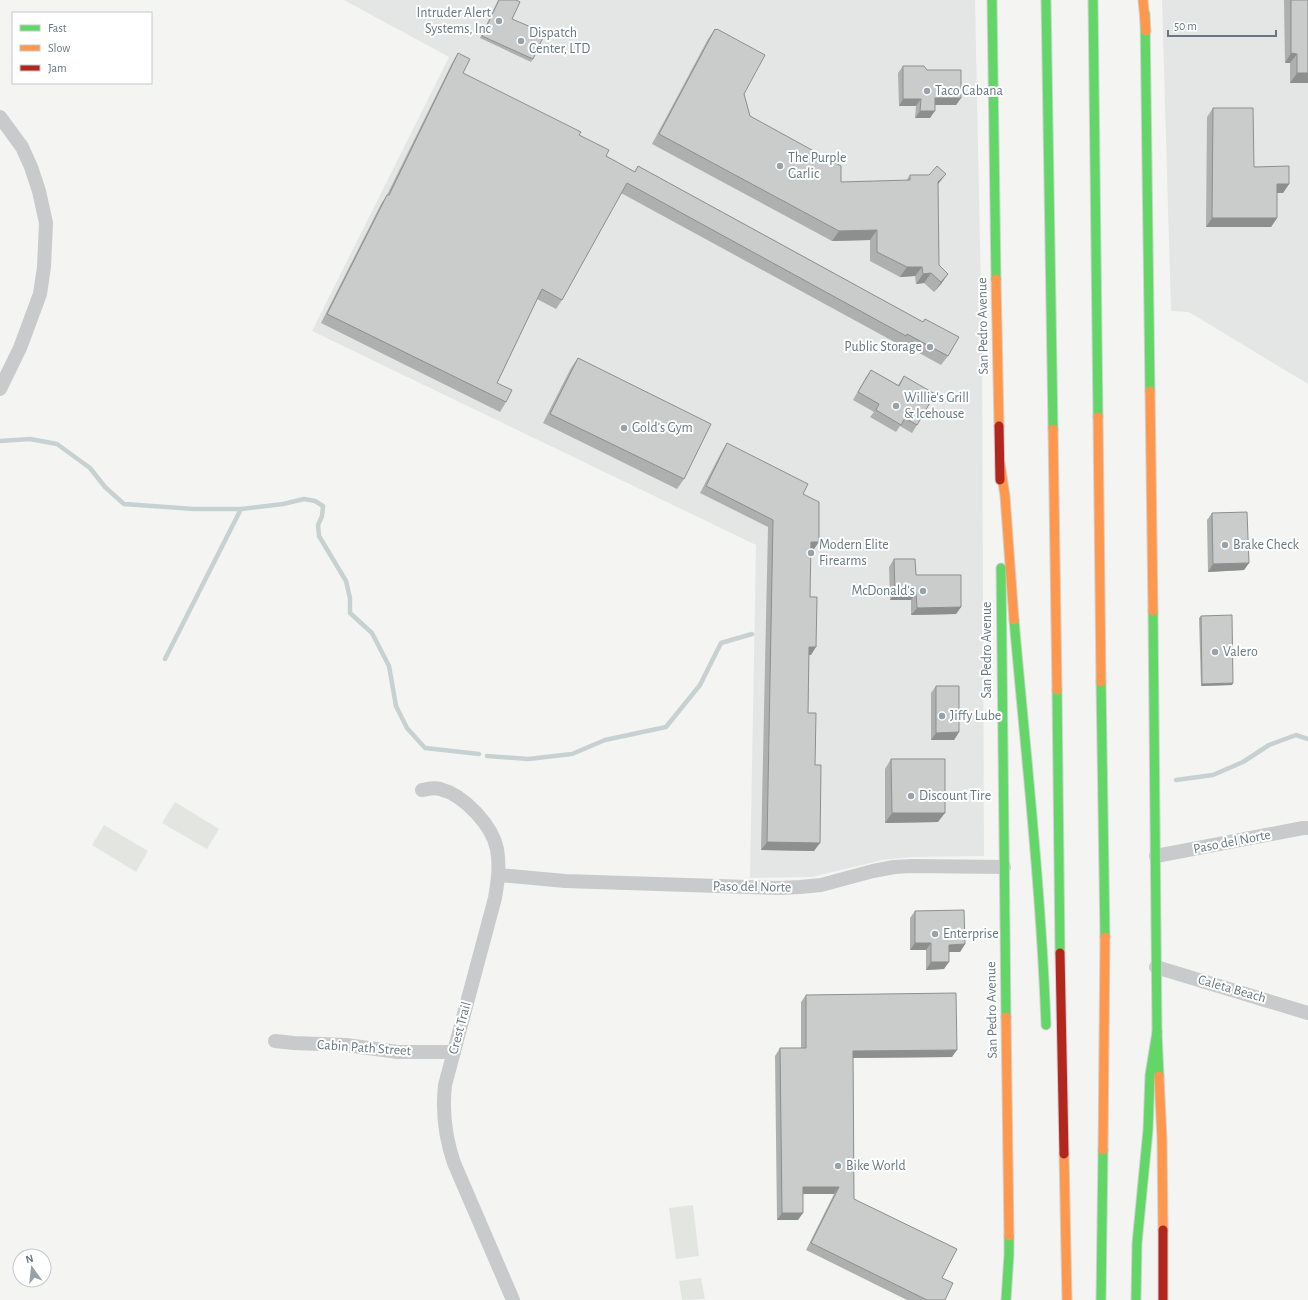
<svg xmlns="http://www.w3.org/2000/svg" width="1308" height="1300" viewBox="0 0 1308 1300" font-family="'Alegreya Sans',sans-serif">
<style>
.built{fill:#e4e5e5}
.green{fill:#e3e6e0}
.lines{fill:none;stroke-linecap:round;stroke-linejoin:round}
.stream{stroke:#c7d1d2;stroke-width:4.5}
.fast-casing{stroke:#d0d1d1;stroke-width:11}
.slow-casing{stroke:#d0d1d1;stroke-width:11}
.jam-casing{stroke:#d0d1d1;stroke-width:11}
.street{stroke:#c9cacb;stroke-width:14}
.fast{stroke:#63d668;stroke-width:9}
.slow{stroke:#ff974d;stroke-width:9}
.jam{stroke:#b3261e;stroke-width:9}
.wall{fill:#aeafaf}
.shaded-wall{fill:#8d8f8f}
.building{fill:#cacccc;stroke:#8d8f8f}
.poi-dot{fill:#98a3a9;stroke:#fff;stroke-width:1.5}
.labels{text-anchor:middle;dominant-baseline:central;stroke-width:4;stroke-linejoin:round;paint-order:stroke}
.poi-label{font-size:14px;fill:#667881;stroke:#fff;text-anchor:start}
.street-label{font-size:14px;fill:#667881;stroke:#fff}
</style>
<rect width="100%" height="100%" fill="#f4f4f3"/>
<g class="built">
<path d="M344,0h631l7,343 2,513 -73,1 -29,3 -70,17 -62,1 6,-333 -444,-214 137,-274z"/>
<path d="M1162,0h146v384l-119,-72 -18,-1z"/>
</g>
<g class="green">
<path d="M175,802l44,27 -12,20 -45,-26z"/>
<path d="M104,825l44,26 -12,21 -44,-27z"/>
<path d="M693,1205l6,51 -23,3 -7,-51z"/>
<path d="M701,1278l4,21 -23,1 -3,-19z"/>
</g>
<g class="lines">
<g class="stream">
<path d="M0,441l30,-2 27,5 33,24 15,19 19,17 70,5h47l42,-5 21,-5 11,2 8,5 -1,10 -4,9 1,11 27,45 4,17v15l22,20 17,33 7,40 11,22 18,20 54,6"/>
<path d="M165,659l76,-150"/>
<path d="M487,756l41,3 44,-5 33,-14 61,-13 34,-42 21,-42 31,-9"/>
<path d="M1176,780l37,-5 30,-13 26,-17 27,-10 12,4"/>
</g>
<g class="fast-casing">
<g id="fast">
<path d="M992,0l4,279"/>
<path d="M1046,0l7,429"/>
<path d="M1093,0l5,417"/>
<path d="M1145,14l5,377"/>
<path d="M1001,568l5,449"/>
<path d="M1153,611l4,421 2,44"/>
<path d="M1014,620c12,135 27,270 32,405"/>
<path d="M1101,682l4,255"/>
<path d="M1057,690l3,263"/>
<path d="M1006,1300l3,-46v-18"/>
<path d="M1101,1300l2,-150"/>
<path d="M1136,1300l1,-57 11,-113 2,-55 7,-43"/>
</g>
</g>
<g class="slow-casing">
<g id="slow">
<path d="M1143,0l3,31"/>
<path d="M996,279l3,147"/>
<path d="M1150,391l3,220"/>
<path d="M1098,417l3,265"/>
<path d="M1053,429l4,261"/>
<path d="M1000,463l5,33 9,124"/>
<path d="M1006,1017l3,219"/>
<path d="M1159,1076l3,63 1,91"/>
<path d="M1103,1150l2,-213"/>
<path d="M1064,1154l3,146"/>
</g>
</g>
<g class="jam-casing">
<g id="jam">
<path d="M999,426l1,54"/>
<path d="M1060,953l4,201"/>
<path d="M1163,1230v70"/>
</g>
</g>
<g class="street">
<path d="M0,117l22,30 9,20 8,24 7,32 -2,44 -4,27 -20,54 -20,41"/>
<path d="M422,790c6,-1 12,-3 18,-1 24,6 52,36 57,60 3,18 1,31 -2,49l-50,187c-3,27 0,52 9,78l59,137"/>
<path d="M1156,856l147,-28h5"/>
<path d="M499,875l66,6 215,7 20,-1 21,-2 52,-14 21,-4 18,-1 92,1"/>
<path d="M1156,967l152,46"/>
<path d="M275,1041l19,2 52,2 52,7h56"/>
</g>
<use href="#fast" class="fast"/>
<use href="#slow" class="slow"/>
<use href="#jam" class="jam"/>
</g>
<g class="wall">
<path d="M498,0h18l-4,19 21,40 -2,3 -51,-24z"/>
<path d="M1284,0h24v83h-18v-20h-5z"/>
<path d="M715,29l29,65 6,22 91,66 65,-1 4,-6 28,9 1,81 9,9 -7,10 -7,8 -10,-9 -8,1 -1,-8 -15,1 -30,-16v-21l-38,1 -180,-97 56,-105z"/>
<path d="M458,53l5,20 116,62 27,21 28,16 4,-6 285,156 2,-3 23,37 -7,9 -40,-22 -1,2 -279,-152 -59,107 -6,9 -19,-10 -40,84 9,19 -6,10 -179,-89 60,-119 6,-9 65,-132z"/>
<path d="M903,66l24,4 34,28 -5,7h-21l-5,13h-15l1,-12h-17l-1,-33z"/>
<path d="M1213,108l41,59 35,17 -6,9h-6v25l-6,9h-65l1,-110z"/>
<path d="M578,358l106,121 -7,10 -134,-66 28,-55z"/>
<path d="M871,370l27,15 6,-9 13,49 -5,8 -12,-7 -4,6 -26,-15 4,-5 -21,-12 13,-23z"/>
<path d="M727,443l76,51 11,55h-4v48l1,58h-2l-1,58 7,52 -1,86 -53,-1 7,-323 -68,-34 22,-42z"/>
<path d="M1212,513l37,50 -5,7 -36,2 -1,-52z"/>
<path d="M894,559l22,16 45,32 -5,7 -45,1v-15h-21l-1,-33z"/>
<path d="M1201,616l32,67 -1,2 -31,1 -2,-68z"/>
<path d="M936,686l23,46 -5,8h-23v-47z"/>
<path d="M891,759l47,63 -53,1v-54z"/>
<path d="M915,911l50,33 -5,8h-11l-5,17 -18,1v-20h-16v-32z"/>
<path d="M806,995l146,62 -99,1 1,141 88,79 3,22h-38l-101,-50 28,-56h-31l-5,26h-21l-2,-164 5,-8h21v-46z"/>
</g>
<g class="shaded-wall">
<path d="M1291,53l6,1 -7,9h-5z"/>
<path d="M1297,73h11v10h-18z"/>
<path d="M935,98h26l-5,7h-26z"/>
<path d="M903,99h18l-5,7h-17z"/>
<path d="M920,111h15l-5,7h-15z"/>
<path d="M946,174l-7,9 -8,9 7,-10z"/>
<path d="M1277,184h12l-6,9h-13z"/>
<path d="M1212,218h65l-6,9h-65z"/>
<path d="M877,230l-7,10 -38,1 7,-10z"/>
<path d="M907,267h15l-7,9 -15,1z"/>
<path d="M931,273l-7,10 -8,1 7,-10z"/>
<path d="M948,274l-7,10 -7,8 7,-10z"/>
<path d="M811,542h8l-5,7h-9z"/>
<path d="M1249,563l-5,7 -36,2 5,-8z"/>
<path d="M916,592l-5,8h-21l5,-7z"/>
<path d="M961,607l-5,7 -45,1 6,-7z"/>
<path d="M809,647h7l-5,8h-7z"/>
<path d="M1233,683l-1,2 -31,1 1,-2z"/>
<path d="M959,732l-5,8h-23l5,-7z"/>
<path d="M892,813h53l-7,9 -53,1z"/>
<path d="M767,842l53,1 -6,8 -53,-1z"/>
<path d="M915,943h16l-5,7h-16z"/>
<path d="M965,944l-5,8h-16l5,-7z"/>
<path d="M931,962h18l-5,7 -18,1z"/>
<path d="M957,1050l-5,7 -104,1 5,-7z"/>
<path d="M803,1187h36l-5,7h-37z"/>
<path d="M782,1213h21l-5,7h-21z"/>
</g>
<g class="building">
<path d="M499,0h17l4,2 -8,17 33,14 -12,26 -51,-23z"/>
<path d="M1291,0h17v73h-11v-19l-6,-1z"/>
<path d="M715,29l1,1 1,-1 48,26 -21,39 6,22 91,50v16l69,-2v-5h19l8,-9 9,8 -8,8 1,83 9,9 -7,8 -10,-9 -8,1 -1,-7h-15l-30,-15v-22l-38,1 -180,-97z"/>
<path d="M458,53l12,6 -7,14 118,59 -2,3 30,15 -3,6 29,16 3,-6 285,156 2,-3 34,18 -11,19 -41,-22 -1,2 -279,-153 -65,117 -20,-11 -45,94 15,7 -6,12 -179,-88 60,-119h2z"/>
<path d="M903,66h21l3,4h34v28h-26v13h-15l1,-12h-18z"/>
<path d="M1213,108h40l1,59 35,-1v18h-12v34h-65z"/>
<path d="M578,358l133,66 -27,55 -134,-65z"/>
<path d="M871,370l28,16 5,-10 31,18 -18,31 -12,-7 -4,7 -25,-15 3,-6 -21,-12z"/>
<path d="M727,443l81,41 -5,10 16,8v40h-8l-1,55h7l-1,50h-7l-1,66h8l-1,52h6l-1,78 -53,-1 6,-322 -67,-34z"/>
<path d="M1247,512l2,51 -36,1 -1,-51z"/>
<path d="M894,559h21l1,16h45v32l-44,1 -1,-16 -21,1z"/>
<path d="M1232,615l1,68 -31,1 -1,-68z"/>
<path d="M936,686h23v46l-23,1z"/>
<path d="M891,759h54v54h-53z"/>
<path d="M964,910l1,34 -16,1v17h-18v-19h-16v-32z"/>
<path d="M956,993l1,57 -104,1 1,148 103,50 -15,29 11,5 -8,17h-18l-116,-57 28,-56h-36v26h-21l-2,-165h26v-53z"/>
</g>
<g class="poi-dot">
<circle cx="499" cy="21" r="4"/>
<circle cx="521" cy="41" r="4"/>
<circle cx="927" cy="91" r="4"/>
<circle cx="780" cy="166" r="4"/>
<circle cx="930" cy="347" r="4"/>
<circle cx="896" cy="406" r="4"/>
<circle cx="624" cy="428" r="4"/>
<circle cx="1225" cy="545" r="4"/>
<circle cx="811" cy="553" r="4"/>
<circle cx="923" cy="591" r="4"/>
<circle cx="1215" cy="652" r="4"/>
<circle cx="942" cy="716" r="4"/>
<circle cx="911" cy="796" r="4"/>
<circle cx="935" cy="934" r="4"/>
<circle cx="838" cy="1166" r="4"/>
</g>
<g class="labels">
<g class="poi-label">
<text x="491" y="13" text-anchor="end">Intruder Alert<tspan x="491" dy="16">Systems, Inc</tspan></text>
<text x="529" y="33">Dispatch<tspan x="529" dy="16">Center, LTD</tspan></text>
<text x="935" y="91">Taco Cabana</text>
<text x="788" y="158">The Purple<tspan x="788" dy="16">Garlic</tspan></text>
<text x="922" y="347" text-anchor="end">Public Storage</text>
<text x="904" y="398">Willie's Grill<tspan x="904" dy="16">&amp; Icehouse</tspan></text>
<text x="632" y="428">Gold's Gym</text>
<text x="819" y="545">Modern Elite<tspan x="819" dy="16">Firearms</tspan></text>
<text x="1233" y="545">Brake Check</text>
<text x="915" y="591" text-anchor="end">McDonald's</text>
<text x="1223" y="652">Valero</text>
<text x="950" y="716">Jiffy Lube</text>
<text x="919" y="796">Discount Tire</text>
<text x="943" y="934">Enterprise</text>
<text x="846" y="1166">Bike World</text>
</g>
<g class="street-label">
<text transform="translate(983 326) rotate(-91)">San Pedro Avenue</text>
<text transform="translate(987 650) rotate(-90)">San Pedro Avenue</text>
<text transform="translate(1232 842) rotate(-11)">Paso del Norte</text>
<text transform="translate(752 887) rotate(1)">Paso del Norte</text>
<text transform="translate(1232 989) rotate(16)">Caleta Beach</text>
<text transform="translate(992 1010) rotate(-91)">San Pedro Avenue</text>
<text transform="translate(460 1028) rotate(-75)">Crest Trail</text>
<text transform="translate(364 1048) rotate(4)">Cabin Path Street</text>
</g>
</g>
<rect x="12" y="12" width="140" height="72" fill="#ffffff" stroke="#c2c9cd"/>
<rect x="20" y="25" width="20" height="6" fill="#63d668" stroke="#c2c9cd"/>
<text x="48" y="32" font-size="12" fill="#667881">Fast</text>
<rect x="20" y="45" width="20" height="6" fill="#ff974d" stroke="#c2c9cd"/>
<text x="48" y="52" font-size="12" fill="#667881">Slow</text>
<rect x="20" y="65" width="20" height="6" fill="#b3261e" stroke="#c2c9cd"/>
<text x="48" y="72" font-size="12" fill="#667881">Jam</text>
<g transform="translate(32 1268) rotate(345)"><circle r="19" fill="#ffffff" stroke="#c2c9cd"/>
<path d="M0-3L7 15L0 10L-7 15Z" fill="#98a3a9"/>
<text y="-6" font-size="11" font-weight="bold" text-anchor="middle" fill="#667881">N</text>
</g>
<path d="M1168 30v6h108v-6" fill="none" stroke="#667881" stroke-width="2"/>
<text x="1174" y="30" font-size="12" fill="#667881" stroke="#ffffff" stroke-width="3" paint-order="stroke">50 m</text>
</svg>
